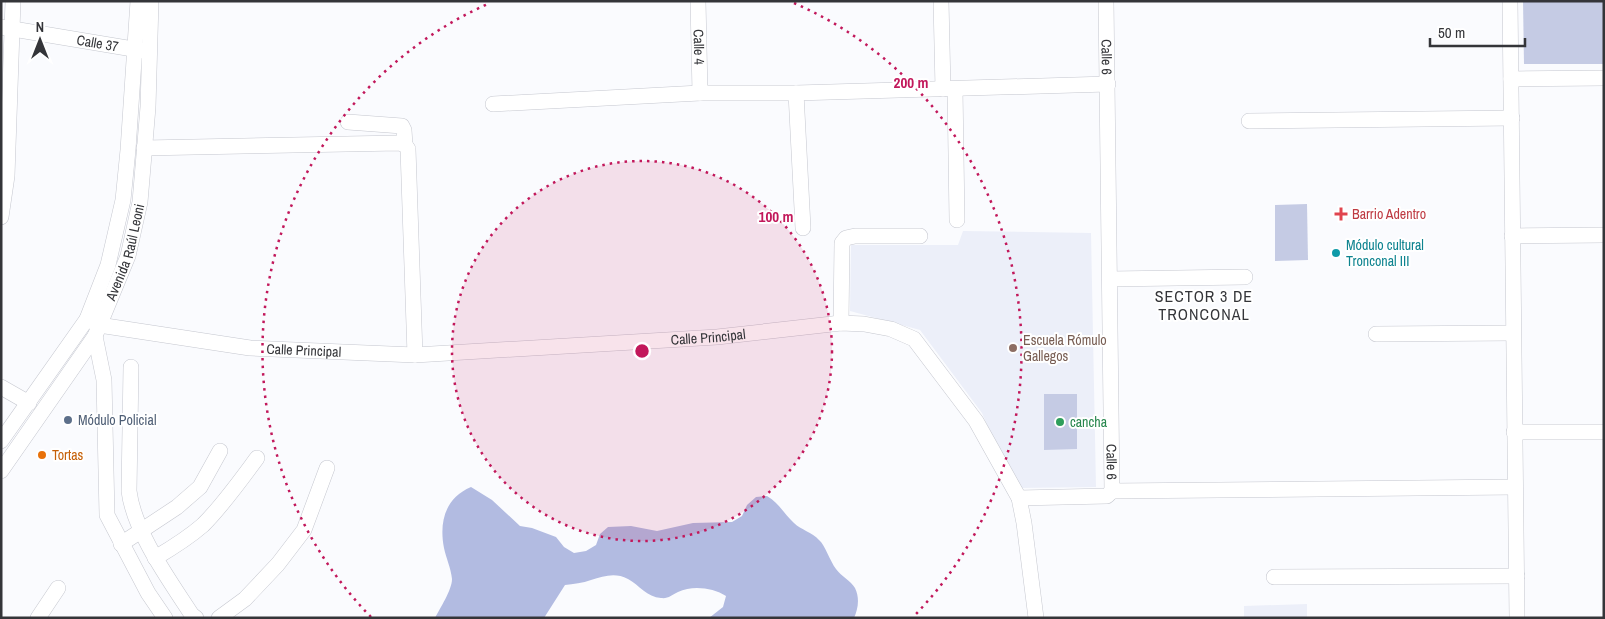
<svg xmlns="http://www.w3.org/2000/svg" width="1605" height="619" viewBox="0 0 1605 619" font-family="'Archivo Narrow',sans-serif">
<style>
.built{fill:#eceff9}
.green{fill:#c5cbe4}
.forest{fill:#b2bbe1}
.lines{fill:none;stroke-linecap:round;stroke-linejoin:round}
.street-casing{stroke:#c5c7cf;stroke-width:16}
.street{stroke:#fff;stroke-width:15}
.ring{fill:none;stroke:#c2185b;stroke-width:2.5;stroke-dasharray:2.5 5}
.health-dot{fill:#e0444e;stroke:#fff;stroke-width:2}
.culture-dot{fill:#0f9aa8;stroke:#fff;stroke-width:2}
.education-dot{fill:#8d6e63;stroke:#fff;stroke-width:2}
.service-dot{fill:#5c6f8a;stroke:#fff;stroke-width:2}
.leisure-dot{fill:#2e9e5b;stroke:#fff;stroke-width:2}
.food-dot{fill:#e8710a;stroke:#fff;stroke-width:2}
.labels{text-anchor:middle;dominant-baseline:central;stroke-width:4;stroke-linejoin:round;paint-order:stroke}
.street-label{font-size:14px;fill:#343539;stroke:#fff}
.health-label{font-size:14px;fill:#be3a42;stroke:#fff;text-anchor:start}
.culture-label{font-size:14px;fill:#0d838f;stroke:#fff;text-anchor:start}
.education-label{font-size:14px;fill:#785e54;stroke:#fff;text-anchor:start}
.service-label{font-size:14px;fill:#4e5e75;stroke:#fff;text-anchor:start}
.leisure-label{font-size:14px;fill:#27864d;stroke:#fff;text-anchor:start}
.food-label{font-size:14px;fill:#c56008;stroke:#fff;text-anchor:start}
.quarter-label{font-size:16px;letter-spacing:1px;fill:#343539;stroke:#fff}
.centre{fill:#c2185b;stroke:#fff;stroke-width:2.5}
.ring-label{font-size:15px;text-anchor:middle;font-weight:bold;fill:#c2185b;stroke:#fff;stroke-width:4;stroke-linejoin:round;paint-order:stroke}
</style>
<rect width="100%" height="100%" fill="#fafbfe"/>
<g class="built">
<path d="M963,231l128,2 5,254 -77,1 -25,-47 -12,-28 -62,-83 -70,-19 1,-66h107z"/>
<path d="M1307,604v14h-63v-12z"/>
</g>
<g class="green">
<path d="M1523,1h81v63h-80z"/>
<path d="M1307,204l1,56 -33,1v-56z"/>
<path d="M1044,394h33v55l-33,1z"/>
</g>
<path class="forest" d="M471,487l21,13 28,26 12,2 24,9 8,10 10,6 12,-2 10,-6 4,-11 8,-7 23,-1 26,5 36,-8 39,-1 10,-6 5,-11 9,-8 11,-1c13,8 16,17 27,27 7,7 18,9 25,17 6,5 11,21 17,29 5,7 15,12 19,19 5,10 3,21 -1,30h-145l14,-11 3,-11c-13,-8 -33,-11 -48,-4 -6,3 -10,7 -17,6 -14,-1 -22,-13 -33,-19 -13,-7 -24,-3 -37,1 -8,3 -18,4 -26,5l-21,33h-109c5,-10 17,-28 17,-39 -1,-11 -6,-21 -8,-31 -5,-26 1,-50 27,-61z"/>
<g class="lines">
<g class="street-casing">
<g id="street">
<path id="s1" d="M698,1l2,92"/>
<path d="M941,1l2,88"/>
<path id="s2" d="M1106,1l6,490 403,-4"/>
<path d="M1510,1l7,617"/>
<path id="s3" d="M1,27l144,24"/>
<path d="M1511,79l93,-1"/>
<path d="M955,89l2,131"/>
<path d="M796,93l7,135"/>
<path d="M493,104l207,-11h96l312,-9"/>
<path d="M1249,121l263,-3"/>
<path d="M348,122l54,4 2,4 1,15"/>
<path d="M144,148l255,-5 6,2 3,4 7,206"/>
<path d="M1,217l6,-41 6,-175"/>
<path d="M1512,236l92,-1"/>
<path d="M1110,279l135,-2"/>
<path id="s4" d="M87,319l12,6 151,23 165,7 302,-18 124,-14 23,1 27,5 23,10 62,82 43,77 5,25 12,95"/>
<path d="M841,323l1,-80 4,-5 9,-2h65"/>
<path d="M1376,334l137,-1"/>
<path d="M95,336l9,44 3,135 41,78 17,25"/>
<path d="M131,367l-2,124c5,41 41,90 63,124l4,3"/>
<path d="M1,387l28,16"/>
<path d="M1514,432h90"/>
<path d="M1,441l86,-122 21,-54 15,-65 5,-50 10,-149"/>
<path id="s5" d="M1,471l94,-135 33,-80 12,-54 8,-95 3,-106"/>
<path d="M1019,498l88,-2 5,-5"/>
<path d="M121,544l56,-37 23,-20 20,-36"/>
<path d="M155,558c17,-10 33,-20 48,-33 20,-20 37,-44 54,-67"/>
<path d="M1274,577l243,-1"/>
<path d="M38,618l20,-30"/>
<path d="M219,618l26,-19 33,-35 26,-34 23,-62"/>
</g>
</g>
<use href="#street" class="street"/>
</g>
<circle cx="642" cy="351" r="190" fill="#c2185b" fill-opacity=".12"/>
<g class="ring">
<circle cx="642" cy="351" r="190"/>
<path d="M371 617A380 380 0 0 1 490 3M794 3A380 380 0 0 1 913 617"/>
</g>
<path class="health-dot" d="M1338.5 206.5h5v5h5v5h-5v5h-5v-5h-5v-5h5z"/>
<circle class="culture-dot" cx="1336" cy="253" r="5"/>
<circle class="education-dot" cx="1013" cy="348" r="5"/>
<circle class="service-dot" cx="68" cy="420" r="5"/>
<circle class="leisure-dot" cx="1060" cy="422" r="5"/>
<circle class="food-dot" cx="42" cy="455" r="5"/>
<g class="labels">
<g class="street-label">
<text stroke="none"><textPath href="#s3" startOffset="98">Calle 37</textPath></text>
<text stroke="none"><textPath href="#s1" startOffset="46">Calle 4</textPath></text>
<text stroke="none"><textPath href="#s2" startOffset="56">Calle 6</textPath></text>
<text stroke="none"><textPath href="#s5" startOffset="254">Avenida Raúl Leoni</textPath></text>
<text stroke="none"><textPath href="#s4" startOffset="625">Calle Principal</textPath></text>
<text stroke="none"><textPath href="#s4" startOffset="220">Calle Principal</textPath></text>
<text stroke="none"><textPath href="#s2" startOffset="461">Calle 6</textPath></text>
</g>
<g class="health-label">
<text x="1352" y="214">Barrio Adentro</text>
</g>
<g class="culture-label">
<text x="1346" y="245">Módulo cultural<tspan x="1346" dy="16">Tronconal III</tspan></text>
</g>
<g class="education-label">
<text x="1023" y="340">Escuela Rómulo<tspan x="1023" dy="16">Gallegos</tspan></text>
</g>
<g class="service-label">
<text x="78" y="420">Módulo Policial</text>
</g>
<g class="leisure-label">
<text x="1070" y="422">cancha</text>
</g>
<g class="food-label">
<text x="52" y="455">Tortas</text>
</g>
<g class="quarter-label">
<text x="1204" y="296">SECTOR 3 DE<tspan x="1204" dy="18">TRONCONAL</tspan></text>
</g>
</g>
<circle cx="642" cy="351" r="8" class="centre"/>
<g class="ring-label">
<text x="911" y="88">200 m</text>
<text x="776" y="222">100 m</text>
</g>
<rect width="1605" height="619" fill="none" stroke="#343539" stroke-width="5"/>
<g transform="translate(40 40)" stroke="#ffffff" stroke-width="4" paint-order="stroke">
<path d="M0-4L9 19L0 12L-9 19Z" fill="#343539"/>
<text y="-8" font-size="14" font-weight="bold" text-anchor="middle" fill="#343539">N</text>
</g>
<path d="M1430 38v8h95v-8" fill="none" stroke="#343539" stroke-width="2.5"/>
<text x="1438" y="38" font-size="15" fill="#343539" stroke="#ffffff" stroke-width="4" paint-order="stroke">50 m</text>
</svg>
